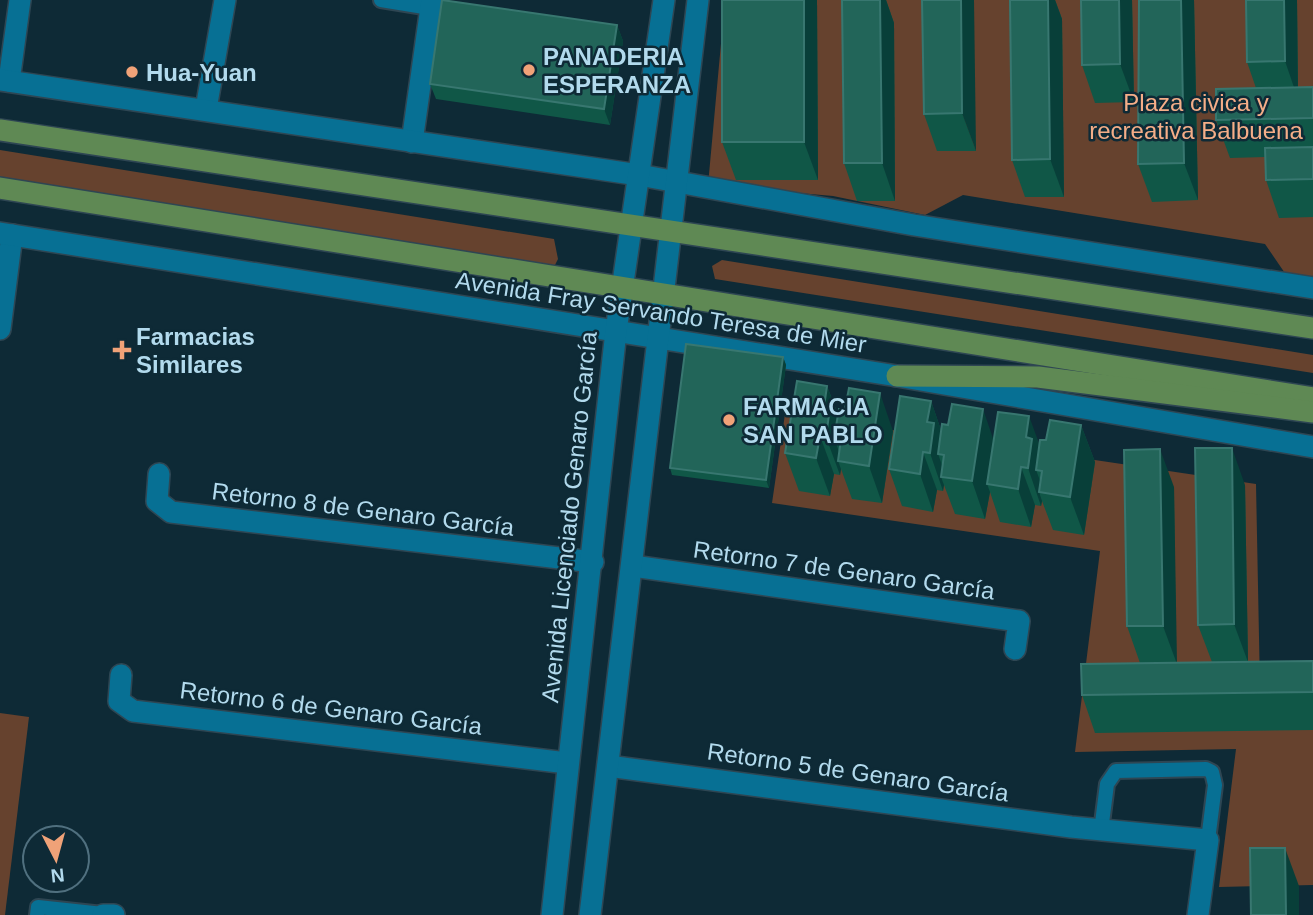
<svg xmlns="http://www.w3.org/2000/svg" width="1313" height="915" viewBox="0 0 1313 915" font-family="Arial,sans-serif">
<style>
.green{fill:#66422e}
.lines{fill:none;stroke-linecap:round;stroke-linejoin:round}
.lane-casing{stroke:#2e4653;stroke-width:18}
.street-casing{stroke:#2e4653;stroke-width:24}
.secondary-casing{stroke:#2e4653;stroke-width:24}
.primary-casing{stroke:#2e4653;stroke-width:24}
.lane{stroke:#077094;stroke-width:14}
.street{stroke:#077094;stroke-width:21}
.secondary{stroke:#077094;stroke-width:21}
.primary{stroke:#5f8954;stroke-width:21}
.wall{fill:#105747}
.shaded-wall{fill:#083f39}
.building{fill:#226559;stroke:#387770;stroke-width:2}
.poi-dot{fill:#f0a278;stroke:#0e2a36;stroke-width:2.5}
.labels{text-anchor:middle;dominant-baseline:central;stroke-width:5;stroke-linejoin:round;paint-order:stroke}
.poi-label{font-size:24px;font-weight:bold;fill:#b2daed;stroke:#0e2a36;text-anchor:start}
.park-label{font-size:24px;fill:#f5ae88;stroke:#0e2a36}
.street-label{font-size:24px;fill:#b2daed;stroke:#0e2a36}
</style>
<rect width="100%" height="100%" fill="#0e2a36"/>
<g class="green">
<path d="M725,0h588v285l-22,-3 -26,-38 -302,-49 -38,20 -92,-19 -125,-11z"/>
<path d="M0,150l554,89 4,20 -6,12 -552,-92z"/>
<path d="M722,260l591,95v18l-598,-94 -3,-13z"/>
<path d="M785,414l471,70 4,204 53,-1v198l-94,2 17,-138 -161,3 25,-201 -328,-48z"/>
<path d="M0,713l29,4 -24,198h-5z"/>
</g>
<g class="lines">
<g class="lane-casing">
<g id="lane">
<path d="M381,0l49,8"/>
<path d="M1101,831l6,-47 9,-13 90,-2 6,3 3,13 -7,55"/>
<path d="M37,915l1,-8 65,7"/>
</g>
</g>
<g class="street-casing">
<g id="street">
<path d="M9,81l11,-81"/>
<path d="M206,109l19,-109"/>
<path d="M412,142l20,-142"/>
<path d="M0,329l12,-94"/>
<path d="M159,474l-2,27 14,11 422,50"/>
<path d="M633,566l386,55 -4,28"/>
<path d="M121,675l-2,26 14,10 434,52"/>
<path d="M608,766l463,61 137,13 -10,75"/>
<path d="M103,915h11"/>
</g>
</g>
<g class="secondary-casing">
<g id="secondary">
<path d="M0,80l639,95 275,50 399,63"/>
<path d="M0,233l897,143 416,71"/>
<path d="M552,915l64,-584 48,-331"/>
<path d="M590,915l108,-915"/>
</g>
</g>
<g class="primary-casing">
<g id="primary">
<path d="M0,130l1313,198"/>
<path d="M0,188l1313,210"/>
<path d="M897,376l141,1 275,35"/>
</g>
</g>
<use href="#lane" class="lane"/>
<use href="#street" class="street"/>
<use href="#secondary" class="secondary"/>
<use href="#primary" class="primary"/>
</g>
<g class="wall">
<path d="M817,0l1,180h-82l-14,-38z"/>
<path d="M842,0h44l8,23 1,178h-38l-13,-38z"/>
<path d="M922,0l54,151h-39l-13,-37z"/>
<path d="M1048,0h7l7,19 2,178h-39l-13,-37z"/>
<path d="M1132,0l2,102 -39,1 -13,-38z"/>
<path d="M1139,0h55l4,200 -46,2 -14,-38z"/>
<path d="M1297,0l1,87h15v130l-34,1 -13,-38 -1,-23 -35,1 -14,-38 40,-32 -9,-26z"/>
<path d="M617,25l6,16 -13,84 -174,-26 -6,-15z"/>
<path d="M783,357l3,8 -17,123 -97,-13 -2,-7z"/>
<path d="M827,386l11,28 55,17 -11,72 -30,-4 -11,-30 -1,6 -6,-1 -4,22 -31,-5 -14,-38z"/>
<path d="M931,401l10,29 53,9 45,6 7,-5 35,-15 14,37 -11,73 -31,-5 -11,-29 -1,5 -6,-1 -4,22 -31,-5 -10,-30 -5,27 -30,-5 -11,-29 -1,6 -6,-1 -4,22 -31,-6 -13,-37z"/>
<path d="M1245,485l3,177 65,-1v69l-218,3 -13,-38 58,-32 -13,-37 47,-139 2,176 36,-1 -14,-37z"/>
</g>
<g class="shaded-wall">
<path d="M804,0h13l1,180 -14,-38z"/>
<path d="M880,0h6l8,23 1,178 -13,-38z"/>
<path d="M961,0h13l2,151 -14,-38z"/>
<path d="M1048,0h7l7,19 2,178 -14,-38z"/>
<path d="M1119,0h13l2,102 -14,-38z"/>
<path d="M1181,0h13l4,200 -14,-37z"/>
<path d="M1284,0h13l1,99 -13,-38z"/>
<path d="M617,25l6,16 -13,84 -6,-16z"/>
<path d="M783,357l3,8 -17,123 -3,-8z"/>
<path d="M827,386l14,37v16l-7,-1 8,22 -4,1 3,8 -1,6 -14,-38 -2,-30z"/>
<path d="M880,393l13,38 -11,72 -13,-37z"/>
<path d="M931,401l13,38v16l-6,-1 8,22 -5,1 3,8 -1,6 -13,-38 -3,-31z"/>
<path d="M983,409l13,38 -9,37 3,8 -5,27 -13,-38z"/>
<path d="M1029,416l14,38 -1,17 -6,-1 8,21 -5,1 3,9 -1,5 -13,-38 -2,-31z"/>
<path d="M1081,425l14,37 -11,73 -14,-38z"/>
<path d="M820,436l14,38 -4,22 -14,-38z"/>
<path d="M1232,448l13,37 3,177 -14,-38z"/>
<path d="M1160,449l14,38 3,177 -14,-38z"/>
<path d="M923,452l14,38 -4,22 -13,-38z"/>
<path d="M1021,467l14,38 -4,22 -13,-38z"/>
<path d="M1285,848l14,38v29h-13z"/>
</g>
<g class="building">
<path d="M442,0l175,25 -13,84 -174,-25z"/>
<rect x="722" y="0" width="82" height="142"/>
<path d="M842,0h38l2,163h-38z"/>
<path d="M922,0h39l1,113 -38,1z"/>
<path d="M1010,0h38l2,159 -38,1z"/>
<path d="M1081,0h38l1,64 -38,1z"/>
<path d="M1139,0h42l3,163 -46,1z"/>
<path d="M1246,0h38l1,61 -38,1z"/>
<path d="M1313,87v31l-97,2v-31z"/>
<path d="M1313,147v32l-47,1 -1,-32z"/>
<path d="M686,344l97,13 -17,123 -96,-12z"/>
<path d="M797,381l30,5 -3,21h6l-4,30 -6,-1 -4,22 -31,-5z"/>
<path d="M849,388l31,5 -11,73 -31,-5 3,-22 -7,-1 5,-29h6z"/>
<path d="M900,396l31,5 -4,21 7,1 -4,30 -7,-1 -3,22 -31,-5z"/>
<path d="M952,404l31,5 -11,72 -31,-4 3,-22 -6,-1 4,-30 6,1z"/>
<path d="M998,412l31,4 -3,21 6,2 -4,29 -7,-1 -3,22 -31,-5z"/>
<path d="M1050,420l31,5 -11,72 -31,-5 3,-21 -6,-1 4,-30h6z"/>
<path d="M1195,448h37l2,176 -36,1z"/>
<path d="M1160,449l3,177h-36l-3,-176z"/>
<path d="M1313,661v31l-231,3 -1,-31z"/>
<path d="M1250,848h35l1,67h-35z"/>
</g>
<g class="poi-dot">
<circle cx="529" cy="70" r="7"/>
<circle cx="132" cy="72" r="7"/>
<path d="M118.5 339.5h7v7h7v7h-7v7h-7v-7h-7v-7h7z"/>
<circle cx="729" cy="420" r="7"/>
</g>
<g class="labels">
<g class="poi-label">
<text x="543" y="56">PANADERIA<tspan x="543" dy="28">ESPERANZA</tspan></text>
<text x="146" y="72">Hua-Yuan</text>
<text x="136" y="336">Farmacias<tspan x="136" dy="28">Similares</tspan></text>
<text x="743" y="406">FARMACIA<tspan x="743" dy="28">SAN PABLO</tspan></text>
</g>
<g class="park-label">
<text x="1196" y="102">Plaza civica y<tspan x="1196" dy="28">recreativa Balbuena</tspan></text>
</g>
<g class="street-label">
<text transform="translate(661 312) rotate(9)">Avenida Fray Servando Teresa de Mier</text>
<text transform="translate(363 509) rotate(7)">Retorno 8 de Genaro García</text>
<text transform="translate(569 517) rotate(-84)">Avenida Licenciado Genaro García</text>
<text transform="translate(844 570) rotate(8)">Retorno 7 de Genaro García</text>
<text transform="translate(331 708) rotate(7)">Retorno 6 de Genaro García</text>
<text transform="translate(858 772) rotate(8)">Retorno 5 de Genaro García</text>
</g>
</g>
<g transform="translate(56 859) rotate(174)"><circle r="33" fill="#0e2a36" stroke="#50707f" stroke-width="2"/>
<path d="M0-5L12 26L0 18L-12 26Z" fill="#f0a278"/>
<text y="-10" font-size="19" font-weight="bold" text-anchor="middle" fill="#b2daed">N</text>
</g>
</svg>
